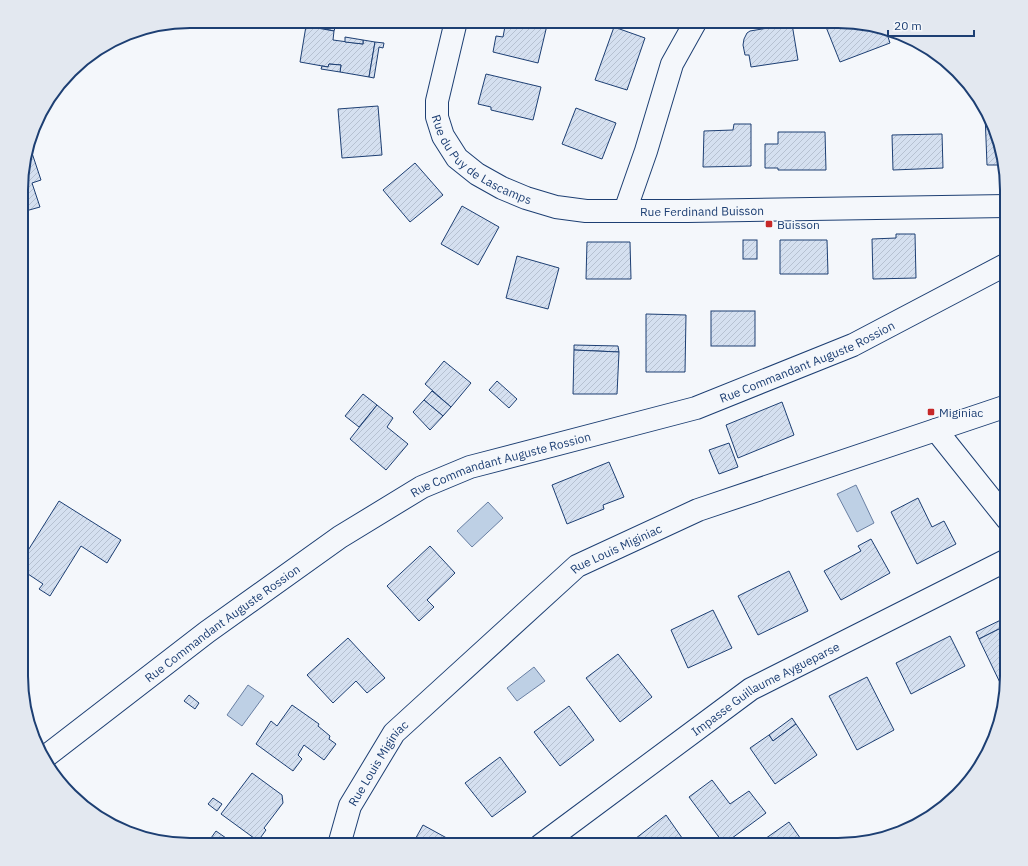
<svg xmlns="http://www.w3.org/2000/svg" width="1028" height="866" viewBox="0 0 1028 866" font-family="'IBM Plex Sans',sans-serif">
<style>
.water{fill:#bed0e5;stroke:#687fa3}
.building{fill:url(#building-hatch);stroke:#1d3f73}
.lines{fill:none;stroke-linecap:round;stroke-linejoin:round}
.minor-casing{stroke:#1d3f73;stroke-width:24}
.tertiary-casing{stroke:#1d3f73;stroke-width:24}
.minor{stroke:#f4f7fb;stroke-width:22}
.tertiary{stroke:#f4f7fb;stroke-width:22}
.poi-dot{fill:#c62828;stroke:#f4f7fb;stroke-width:1.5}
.labels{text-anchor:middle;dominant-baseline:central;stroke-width:3;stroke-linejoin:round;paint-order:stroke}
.street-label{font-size:12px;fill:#1d3f73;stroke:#f4f7fb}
.poi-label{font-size:12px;fill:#1d3f73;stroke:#f4f7fb;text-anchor:start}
.rim{fill:none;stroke:#1d3f73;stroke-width:2}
</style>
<defs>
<pattern id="building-hatch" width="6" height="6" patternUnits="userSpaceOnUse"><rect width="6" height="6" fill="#d5e0f0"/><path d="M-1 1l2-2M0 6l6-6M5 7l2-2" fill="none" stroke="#b6c1d1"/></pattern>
</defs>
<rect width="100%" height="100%" fill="#f4f7fb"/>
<g class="water">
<path d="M856,485l18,38 -17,9 -20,-38z"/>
<path d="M488,502l15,16 -31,29 -15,-16z"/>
<path d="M534,667l11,14 -28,20 -10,-13z"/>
<path d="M248,685l16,11 -22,30 -15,-11z"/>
</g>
<g class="building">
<path d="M506,21h42l-10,42 -45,-11 3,-16 7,1z"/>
<path d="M842,21h7l37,10 4,12 -50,19 -14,-35z"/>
<path d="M792,24l6,36 -47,7 -2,-12h-4l-2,-10 1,-6 3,-6 3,-2z"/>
<path d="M316,25l19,3 -1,3 -18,-4z"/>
<path d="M306,26l28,5 -1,9 30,4v-4l12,2 -6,35 -29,-5 1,-7 -12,-1 -1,3 -28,-5z"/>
<path d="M614,27l31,11 -18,52 -32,-10z"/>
<path d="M345,37l18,3v4l-18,-2z"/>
<path d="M375,42l9,1 -1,5 -4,-1 -5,31 -5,-1z"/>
<path d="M329,64l12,1 -1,7 -19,-3 1,-3 6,1z"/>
<path d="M486,74l55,13 -8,33 -42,-10v-3l-13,-3z"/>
<path d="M378,106l4,49 -40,3 -4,-49z"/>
<path d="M576,108l40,15 -14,36 -40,-15z"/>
<path d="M985,114h2l7,11 9,40h-16z"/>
<path d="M734,124h17v42l-48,1 1,-36 29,-1z"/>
<path d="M778,132h47l1,38h-48v-2h-13v-24h13z"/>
<path d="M942,134l1,34 -50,2 -1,-35z"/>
<path d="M31,150l10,30 -9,3 8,24 -18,5v-44l6,-17z"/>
<path d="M415,163l28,32 -33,27 -27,-32z"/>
<path d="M462,206l37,21 -21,38 -37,-21z"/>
<path d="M896,234h19l1,44 -43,1 -1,-40 24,-1z"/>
<rect x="743" y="240" width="14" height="19"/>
<path d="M780,240h47l1,34h-48z"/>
<path d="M587,242h43l1,37h-45z"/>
<path d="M517,256l42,12 -11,41 -42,-11z"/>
<rect x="711" y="311" width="44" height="35"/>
<path d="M646,314l40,1 -1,57h-39z"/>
<path d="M574,345l44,1 1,6 -45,-2z"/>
<path d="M574,350l45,2 -2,42h-44z"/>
<path d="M444,361l27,22 -20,24 -26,-23z"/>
<path d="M497,381l20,18 -8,9 -20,-18z"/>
<path d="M432,391l19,16 -8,9 -19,-16z"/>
<path d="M363,394l14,11 -18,22 -14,-11z"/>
<path d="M424,400l19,16 -13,14 -17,-18z"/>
<path d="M782,402l12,33 -56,23 -12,-33z"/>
<path d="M377,405l16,13 -6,9 21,17 -22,26 -36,-31z"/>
<path d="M729,443l9,24 -19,7 -10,-24z"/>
<path d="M609,462l15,35 -21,8 1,4 -37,15 -15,-39z"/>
<path d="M918,498l14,29 12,-6 12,23 -39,20 -26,-52z"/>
<path d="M59,501l62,39 -14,23 -26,-17 -31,50 -11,-7 4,-5 -21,-14v-10z"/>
<path d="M871,539l19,34 -49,27 -17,-29 37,-20 -3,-5z"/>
<path d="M430,546l25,27 -28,27 7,7 -15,14 -32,-35z"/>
<path d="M789,571l19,40 -50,24 -20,-39z"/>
<path d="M713,610l19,38 -44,20 -17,-38z"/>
<path d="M1007,617v12l-2,-3 -26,13 -3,-7z"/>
<path d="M1005,626l2,3v47l-3,15 -25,-52z"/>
<path d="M950,636l15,30 -54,28 -15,-31z"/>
<path d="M348,638l37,40 -18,15 -11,-12 -23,22 -26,-28z"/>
<path d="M618,654l34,43 -32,25 -34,-44z"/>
<path d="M867,677l27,53 -37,20 -28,-54z"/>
<path d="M189,695l10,8 -4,6 -11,-8z"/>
<path d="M292,705l27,19 -1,2 12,10 -1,3 7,5 -12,16 -20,-15 -6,10 4,4 -9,12 -37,-27 15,-23 6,5z"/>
<path d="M569,706l25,34 -34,26 -26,-34z"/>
<path d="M792,718l4,6 -23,17 -4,-6z"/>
<path d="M796,724l21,31 -42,29 -25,-36 19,-13 4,6z"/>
<path d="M500,757l26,35 -34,25 -27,-34z"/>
<path d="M252,773l30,22 1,8 -19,25 2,2 -8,11 -37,-27z"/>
<path d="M712,780l18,24 19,-13 17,22 -42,31 -35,-47z"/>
<path d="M213,798l9,6 -5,7 -9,-7z"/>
<path d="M666,815l21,30h-54l-2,-3z"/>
<path d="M789,822l16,23h-40l-3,-4z"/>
<path d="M423,825l31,17 -1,3h-41z"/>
<path d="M216,831l20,14h-30z"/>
</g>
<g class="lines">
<g class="minor-casing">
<g id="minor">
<path id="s1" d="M456,21l-19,80v16l6,19 14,22 20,16 25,14 24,10 30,9 30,4h102l319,-5"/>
<path d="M625,211l21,-60 26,-87 24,-43"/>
<path d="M936,430l71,89"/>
<path id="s2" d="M339,845l11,-39 44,-73 183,-167 121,-56 309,-104"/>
<path id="s3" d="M541,845l210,-156 256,-129"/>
</g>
</g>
<g class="tertiary-casing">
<g id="tertiary">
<path id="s4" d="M45,757l162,-125 133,-95 82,-50 48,-20 226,-59 157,-63 154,-81"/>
</g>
</g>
<use href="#minor" class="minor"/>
<use href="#tertiary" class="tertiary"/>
</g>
<g class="poi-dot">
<rect x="765" y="220" width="8" height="8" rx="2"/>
<rect x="927" y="408" width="8" height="8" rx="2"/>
</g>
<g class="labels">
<g class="street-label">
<text stroke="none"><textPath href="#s1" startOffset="163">Rue du Puy de Lascamps</textPath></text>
<text stroke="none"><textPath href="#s1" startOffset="402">Rue Ferdinand Buisson</textPath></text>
<text stroke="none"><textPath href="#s4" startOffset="870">Rue Commandant Auguste Rossion</textPath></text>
<text stroke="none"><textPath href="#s4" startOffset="546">Rue Commandant Auguste Rossion</textPath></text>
<text stroke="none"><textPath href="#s2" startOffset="416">Rue Louis Miginiac</textPath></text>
<text stroke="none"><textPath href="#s4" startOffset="222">Rue Commandant Auguste Rossion</textPath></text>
<text stroke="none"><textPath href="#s3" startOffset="274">Impasse Guillaume Aygueparse</textPath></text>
<text stroke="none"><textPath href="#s2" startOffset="92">Rue Louis Miginiac</textPath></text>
</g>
<g class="poi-label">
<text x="777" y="224">Buisson</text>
<text x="939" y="412">Miginiac</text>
</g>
</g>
<path d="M0 0H1028V866H0ZM190 28H838A162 162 0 0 1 1000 190V676A162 162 0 0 1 838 838H190A162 162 0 0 1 28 676V190A162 162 0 0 1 190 28Z" fill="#e3e8f0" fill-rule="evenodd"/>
<path class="rim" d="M190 28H838A162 162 0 0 1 1000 190V676A162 162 0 0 1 838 838H190A162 162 0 0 1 28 676V190A162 162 0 0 1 190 28Z"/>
<path d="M888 30v6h86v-6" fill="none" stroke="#1d3f73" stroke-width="2"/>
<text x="894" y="30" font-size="12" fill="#1d3f73" stroke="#f4f7fb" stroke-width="3" paint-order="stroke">20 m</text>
</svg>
